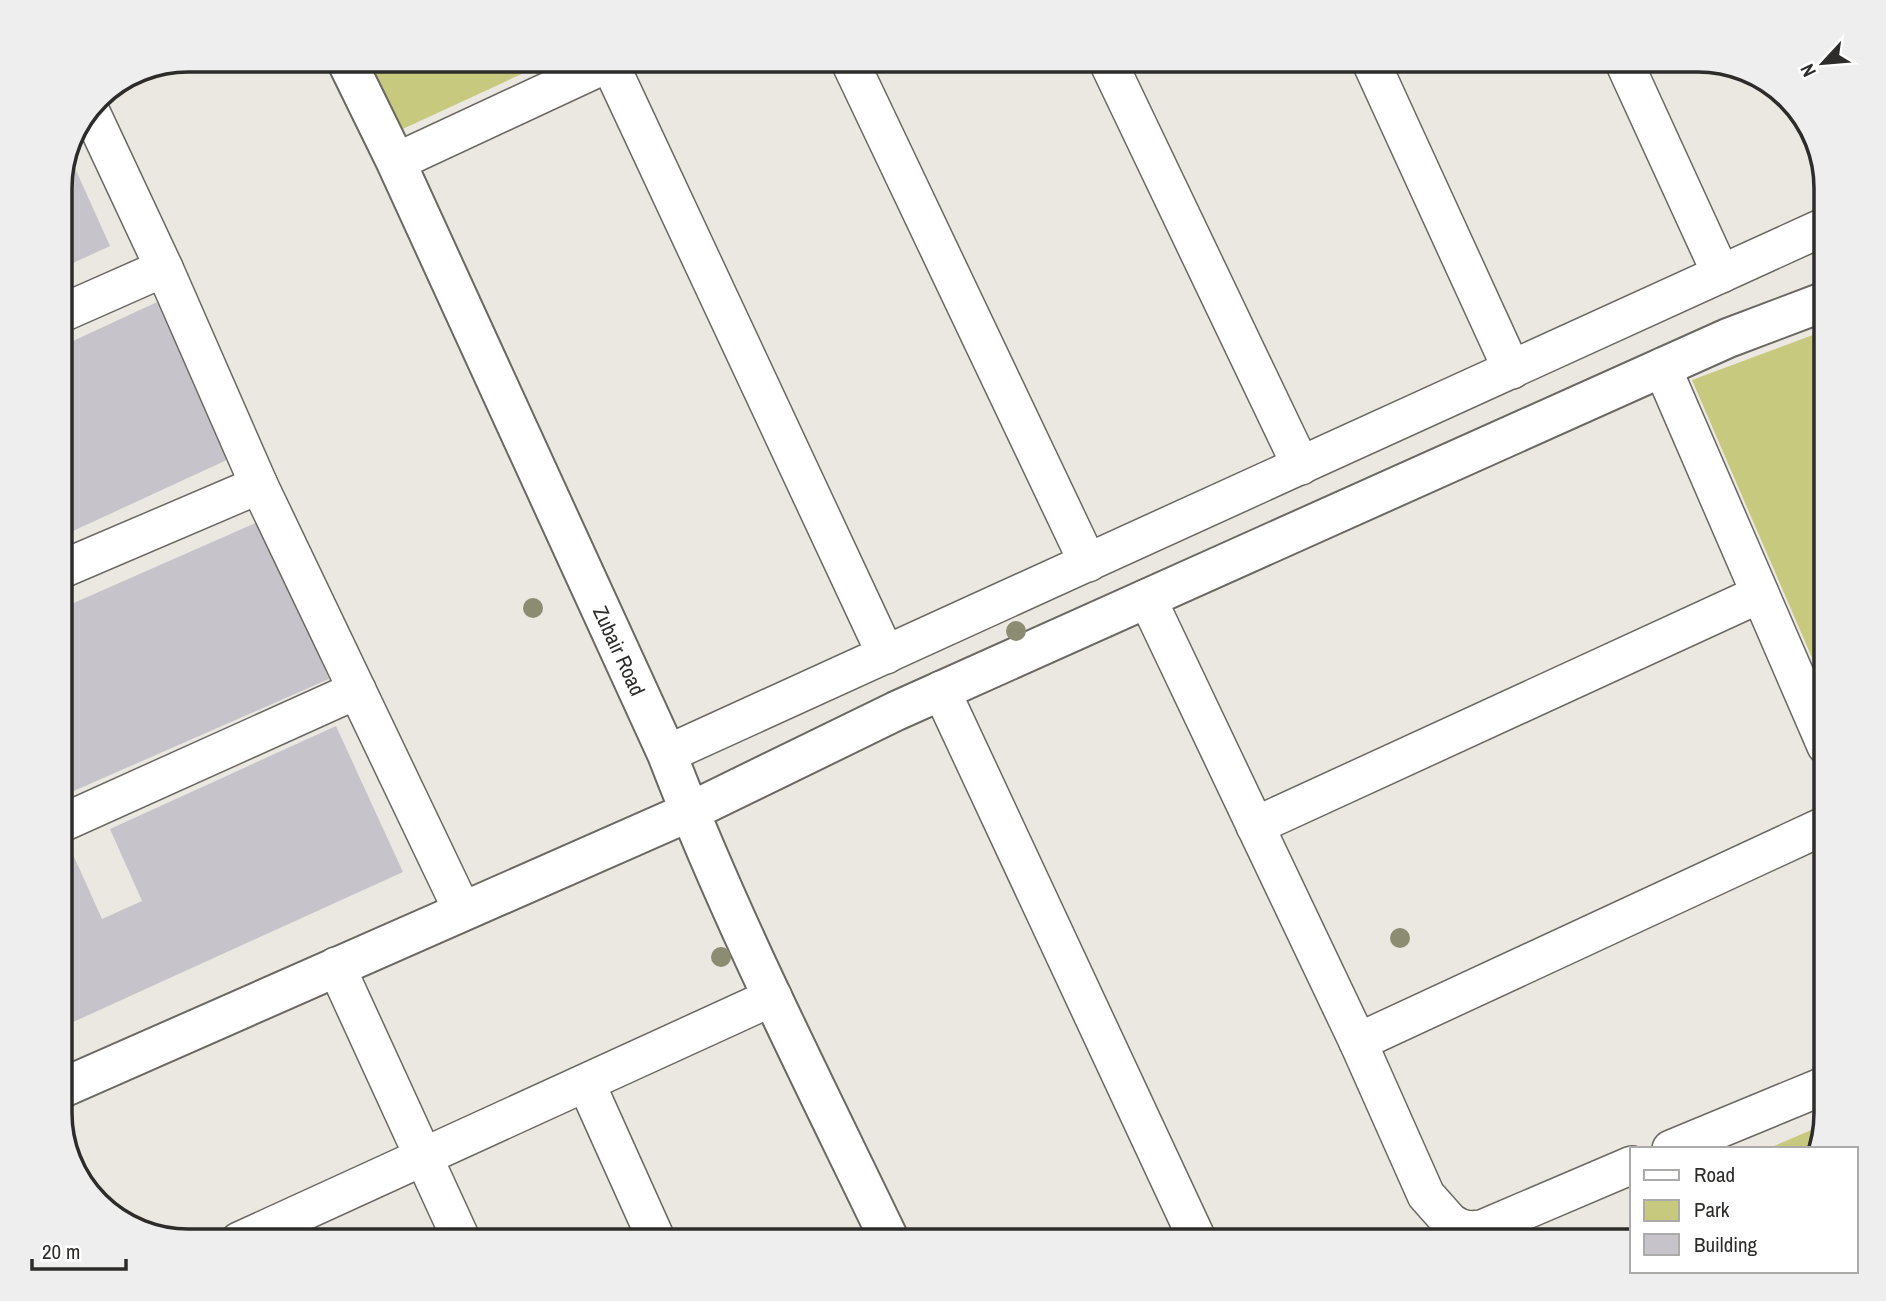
<svg xmlns="http://www.w3.org/2000/svg" width="1886" height="1301" viewBox="0 0 1886 1301" font-family="'Archivo Narrow',sans-serif">
<style>
.green{fill:#c6c97e}
.building{fill:#c6c4ca}
.lines{fill:none;stroke-linecap:round;stroke-linejoin:round}
.street-casing{stroke:#6b6863;stroke-width:40}
.secondary-casing{stroke:#6b6863;stroke-width:42}
.street{stroke:#fff;stroke-width:37}
.secondary{stroke:#fff;stroke-width:38}
.tree{fill:#8c8c72}
.labels{text-anchor:middle;dominant-baseline:central;stroke-width:5;stroke-linejoin:round;paint-order:stroke}
.street-label{font-size:21px;fill:#2d2c2a;stroke:#fff}
.rim{fill:none;stroke:#2d2c2a;stroke-width:3.5}
</style>
<rect width="100%" height="100%" fill="#ebe8e2"/>
<g class="green">
<path d="M358,60h194l-158,73z"/>
<path d="M1826,330v360l-134,-310z"/>
<path d="M1823,1125l-7,24h-49z"/>
</g>
<g class="building">
<path d="M70,157l40,89 -50,23v-89z"/>
<path d="M157,302l72,157 -169,78v-190z"/>
<path d="M260,521l69,158 -269,118v-188z"/>
<path d="M336,726l67,146 -343,156v-173l11,-5 31,69 40,-18 -32,-72z"/>
</g>
<g class="lines">
<g class="street-casing">
<g id="street">
<path d="M849,60l239,503"/>
<path d="M1107,60l194,406"/>
<path d="M1370,60l142,310"/>
<path d="M1623,60l98,214"/>
<path d="M609,62l277,593"/>
<path d="M91,112l73,156 95,217 203,425"/>
<path d="M396,162l219,-102"/>
<path d="M60,314l104,-46"/>
<path d="M1662,367l164,379"/>
<path d="M60,570l199,-85"/>
<path d="M1147,598l211,444 68,153 24,27 10,6"/>
<path d="M941,690l257,551"/>
<path d="M667,754l1159,-528"/>
<path d="M60,824l297,-134"/>
<path d="M1255,826l505,-232"/>
<path d="M336,966l126,275"/>
<path d="M1358,1042l468,-217"/>
<path d="M586,1083l71,158"/>
<path d="M1671,1149l155,-64"/>
<path d="M239,1241l534,-244"/>
<path d="M1453,1241l7,-13 10,2 12,-1 150,-64"/>
</g>
</g>
<g class="secondary-casing">
<g id="secondary">
<path id="s1" d="M346,60l50,102 271,592c64,167 146,327 223,487"/>
<path d="M60,1089l629,-277 207,-101 832,-373 98,-37"/>
</g>
</g>
<use href="#street" class="street"/>
<use href="#secondary" class="secondary"/>
</g>
<g class="tree">
<circle cx="533" cy="608" r="10"/>
<circle cx="1016" cy="631" r="10"/>
<circle cx="1400" cy="938" r="10"/>
<circle cx="721" cy="957" r="10"/>
</g>
<g class="labels">
<g class="street-label">
<text stroke="none"><textPath href="#s1" startOffset="651">Zubair Road</textPath></text>
</g>
</g>
<path d="M0 0H1886V1301H0ZM188 72H1698A116 116 0 0 1 1814 188V1113A116 116 0 0 1 1698 1229H188A116 116 0 0 1 72 1113V188A116 116 0 0 1 188 72Z" fill="#eee" fill-rule="evenodd"/>
<path class="rim" d="M188 72H1698A116 116 0 0 1 1814 188V1113A116 116 0 0 1 1698 1229H188A116 116 0 0 1 72 1113V188A116 116 0 0 1 188 72Z"/>
<rect x="1630" y="1147" width="228" height="126" fill="#ffffff" stroke="#ababaa" stroke-width="2"/>
<rect x="1644" y="1170" width="35" height="10" fill="#ffffff" stroke="#ababaa" stroke-width="2"/>
<text x="1694" y="1182" font-size="21" fill="#2d2c2a">Road</text>
<rect x="1644" y="1200" width="35" height="21" fill="#c6c97e" stroke="#ababaa" stroke-width="2"/>
<text x="1694" y="1217" font-size="21" fill="#2d2c2a">Park</text>
<rect x="1644" y="1234" width="35" height="21" fill="#c6c4ca" stroke="#ababaa" stroke-width="2"/>
<text x="1694" y="1252" font-size="21" fill="#2d2c2a">Building</text>
<g transform="translate(1823 63) rotate(244)" stroke="#ffffff" stroke-width="5" paint-order="stroke">
<path d="M0-5L12 26L0 18L-12 26Z" fill="#2d2c2a"/>
<text y="-10" font-size="19" font-weight="bold" text-anchor="middle" fill="#2d2c2a">N</text>
</g>
<path d="M32 1259v10h94v-10" fill="none" stroke="#2d2c2a" stroke-width="3.5"/>
<text x="42" y="1259" font-size="21" fill="#2d2c2a" stroke="#ffffff" stroke-width="5" paint-order="stroke">20 m</text>
</svg>
